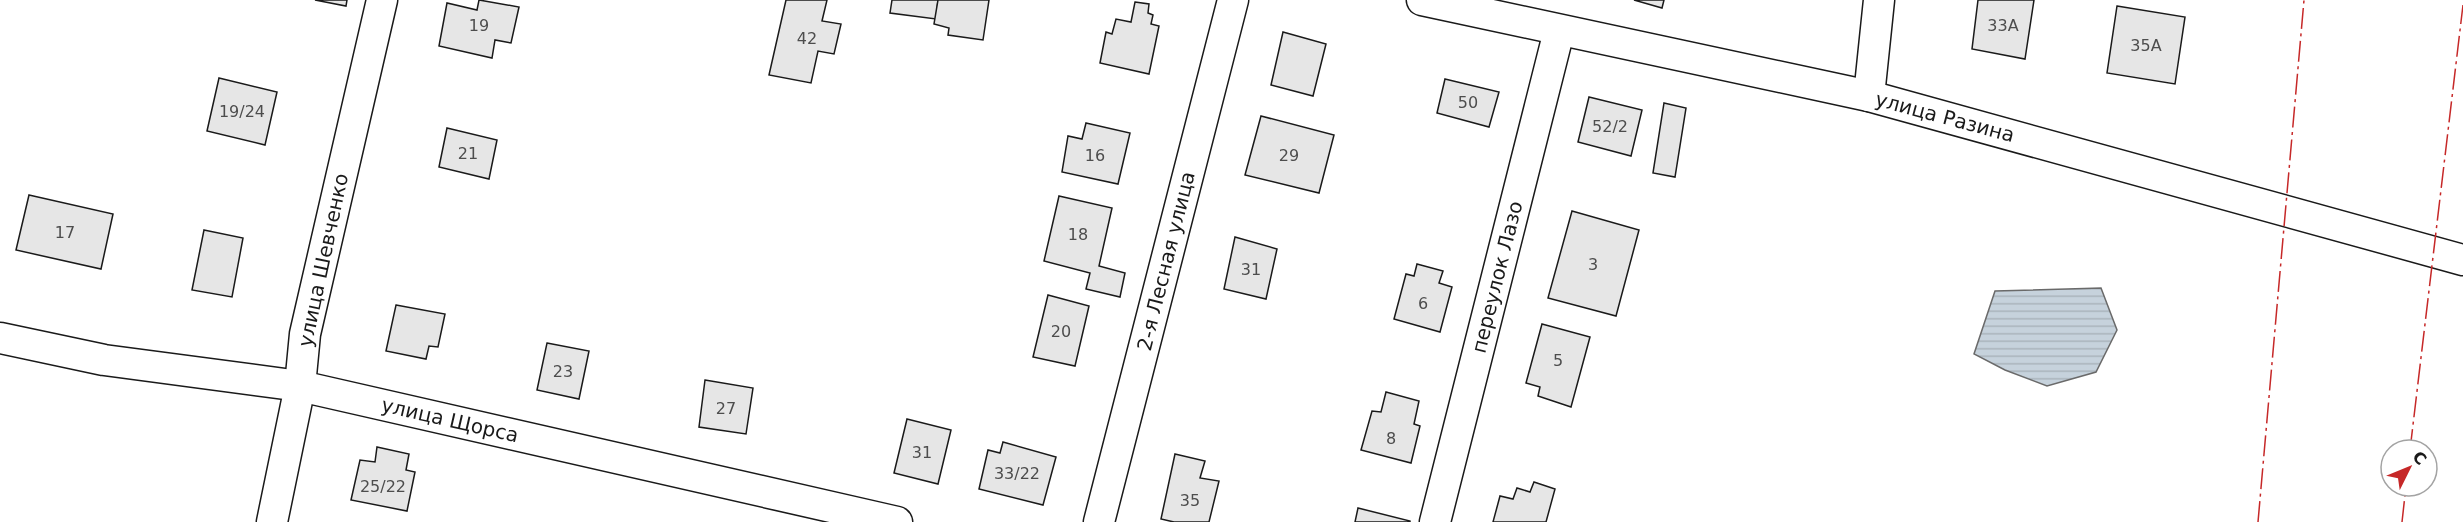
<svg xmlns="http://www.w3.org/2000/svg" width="2463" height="522" viewBox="0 0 2463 522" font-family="'DejaVu Sans',sans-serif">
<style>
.water{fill:url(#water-rules);stroke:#6a6a6a;stroke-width:1.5}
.building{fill:#e6e6e6;stroke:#1a1a1a;stroke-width:1.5}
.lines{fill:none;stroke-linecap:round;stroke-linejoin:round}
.street-casing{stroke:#1a1a1a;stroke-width:33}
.street{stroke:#fff;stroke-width:30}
.power{stroke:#c62828;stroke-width:1.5;stroke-dasharray:21 4.5 3 4.5;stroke-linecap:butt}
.labels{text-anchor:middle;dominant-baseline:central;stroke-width:4.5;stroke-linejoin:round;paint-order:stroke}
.number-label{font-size:16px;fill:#4d4d4d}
.street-label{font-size:20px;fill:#1a1a1a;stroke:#fff}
</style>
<defs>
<pattern id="water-rules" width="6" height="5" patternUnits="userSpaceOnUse" patternTransform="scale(1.5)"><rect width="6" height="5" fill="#c6d2dc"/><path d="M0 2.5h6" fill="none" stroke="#aab4bc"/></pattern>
</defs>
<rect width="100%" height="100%" fill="#fff"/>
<path class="water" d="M2101,288l16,42 -21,42 -49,14 -42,-16 -31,-16 21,-63z"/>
<g class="building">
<path d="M315,0h32l-1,6z"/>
<path d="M479,0l40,7 -8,36 -16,-3 -3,18 -53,-12 8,-43 30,7z"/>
<path d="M786,0h41l-5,21 19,3 -7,30 -16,-3 -7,32 -42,-8z"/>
<path d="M892,0h46l-2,19 -46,-6z"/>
<path d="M938,0h51l-6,40 -35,-5 1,-7 -15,-4z"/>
<path d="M1634,0h30l-2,8z"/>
<path d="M1978,0h56l-9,59 -53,-10z"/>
<path d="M1135,2l14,2 -1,9 5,2 -2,9 8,2 -10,48 -49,-11 6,-31 6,2 4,-15 15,3z"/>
<path d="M2117,6l68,11 -10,67 -68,-11z"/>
<path d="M1283,32l43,12 -13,52 -42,-11z"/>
<path d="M219,78l58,14 -12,53 -58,-14z"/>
<path d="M1445,79l54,13 -10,35 -52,-14z"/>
<path d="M1589,97l53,13 -11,46 -53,-14z"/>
<path d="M1664,103l22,5 -11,69 -22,-4z"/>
<path d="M1261,116l73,19 -15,58 -74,-18z"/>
<path d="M1086,123l44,10 -12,51 -56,-12 6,-36 14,3z"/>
<path d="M447,128l50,12 -8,39 -50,-12z"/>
<path d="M29,195l84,19 -12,55 -85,-19z"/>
<path d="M1059,196l53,12 -13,58 26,7 -5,24 -34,-8 4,-16 -46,-12z"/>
<path d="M1572,211l67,19 -23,86 -68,-18z"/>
<path d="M204,230l39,8 -11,59 -40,-7z"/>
<path d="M1235,237l42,12 -11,50 -42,-10z"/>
<path d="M1417,264l26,7 -4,12 13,4 -12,45 -46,-13 12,-45 8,2z"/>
<path d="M1048,295l41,11 -14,60 -42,-9z"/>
<path d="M396,305l49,9 -7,33 -9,-1 -3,13 -40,-8z"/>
<path d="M1542,324l48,13 -19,70 -33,-11 2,-9 -14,-4z"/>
<path d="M547,343l42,8 -10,48 -42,-9z"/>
<path d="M705,380l48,8 -7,46 -47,-7z"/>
<path d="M1386,392l33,9 -5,23 6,2 -9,37 -50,-13 11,-39 9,1z"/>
<path d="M907,419l44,11 -13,54 -44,-11z"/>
<path d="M1003,442l53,15 -13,48 -64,-16 9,-39 12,3z"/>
<path d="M377,447l32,7 -3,16 9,2 -8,39 -56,-11 9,-40 15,2z"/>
<path d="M1175,454l30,7 -5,17 19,3 -10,41h-35l-13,-3z"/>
<path d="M1534,482l21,7 -9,33h-53l7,-26 13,3 4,-11 13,4z"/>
<path d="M1358,508l52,13v1h-55z"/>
</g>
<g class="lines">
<g class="street-casing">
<g id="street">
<path d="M1422,0l447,96 594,164"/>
<path d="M1869,96l10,-96"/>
<path d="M0,338l104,22 196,26 597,136"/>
<path d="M272,522l28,-136 5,-52 77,-334"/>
<path d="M1099,522l134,-522"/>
<path d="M1435,522l124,-491"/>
</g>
</g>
<use href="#street" class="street"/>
<g class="power">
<path d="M2410,450l53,-445"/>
<path d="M2258,522l46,-522"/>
<path d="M2402,522l4,-36"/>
</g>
</g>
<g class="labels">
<g class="number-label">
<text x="479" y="25">19</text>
<text x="2003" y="25">33А</text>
<text x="807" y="38">42</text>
<text x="2146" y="45">35А</text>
<text x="1468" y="102">50</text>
<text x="242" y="111">19/24</text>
<text x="1610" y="126">52/2</text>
<text x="468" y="153">21</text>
<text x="1095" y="155">16</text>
<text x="1289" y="155">29</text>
<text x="65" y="232">17</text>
<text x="1078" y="234">18</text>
<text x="1593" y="264">3</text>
<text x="1251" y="269">31</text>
<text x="1423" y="303">6</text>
<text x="1061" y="331">20</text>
<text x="1558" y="360">5</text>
<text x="563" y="371">23</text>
<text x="726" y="408">27</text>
<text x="1391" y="438">8</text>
<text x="922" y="452">31</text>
<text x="1017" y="473">33/22</text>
<text x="383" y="486">25/22</text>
<text x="1190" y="500">35</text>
</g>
<g class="street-label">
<text transform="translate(1945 117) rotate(15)">улица Разина</text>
<text transform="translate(323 260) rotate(-78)">улица Шевченко</text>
<text transform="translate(1166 261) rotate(-76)">2-я Лесная улица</text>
<text transform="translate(1497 277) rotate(-76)">переулок Лазо</text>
<text transform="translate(450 420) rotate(13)">улица Щорса</text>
</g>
</g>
<g transform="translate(2409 468) rotate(47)"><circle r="28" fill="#ffffff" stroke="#a3a3a3" stroke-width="1.5"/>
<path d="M0-4.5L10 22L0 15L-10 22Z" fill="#c62828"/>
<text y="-9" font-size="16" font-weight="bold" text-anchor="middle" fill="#1a1a1a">С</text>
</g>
</svg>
